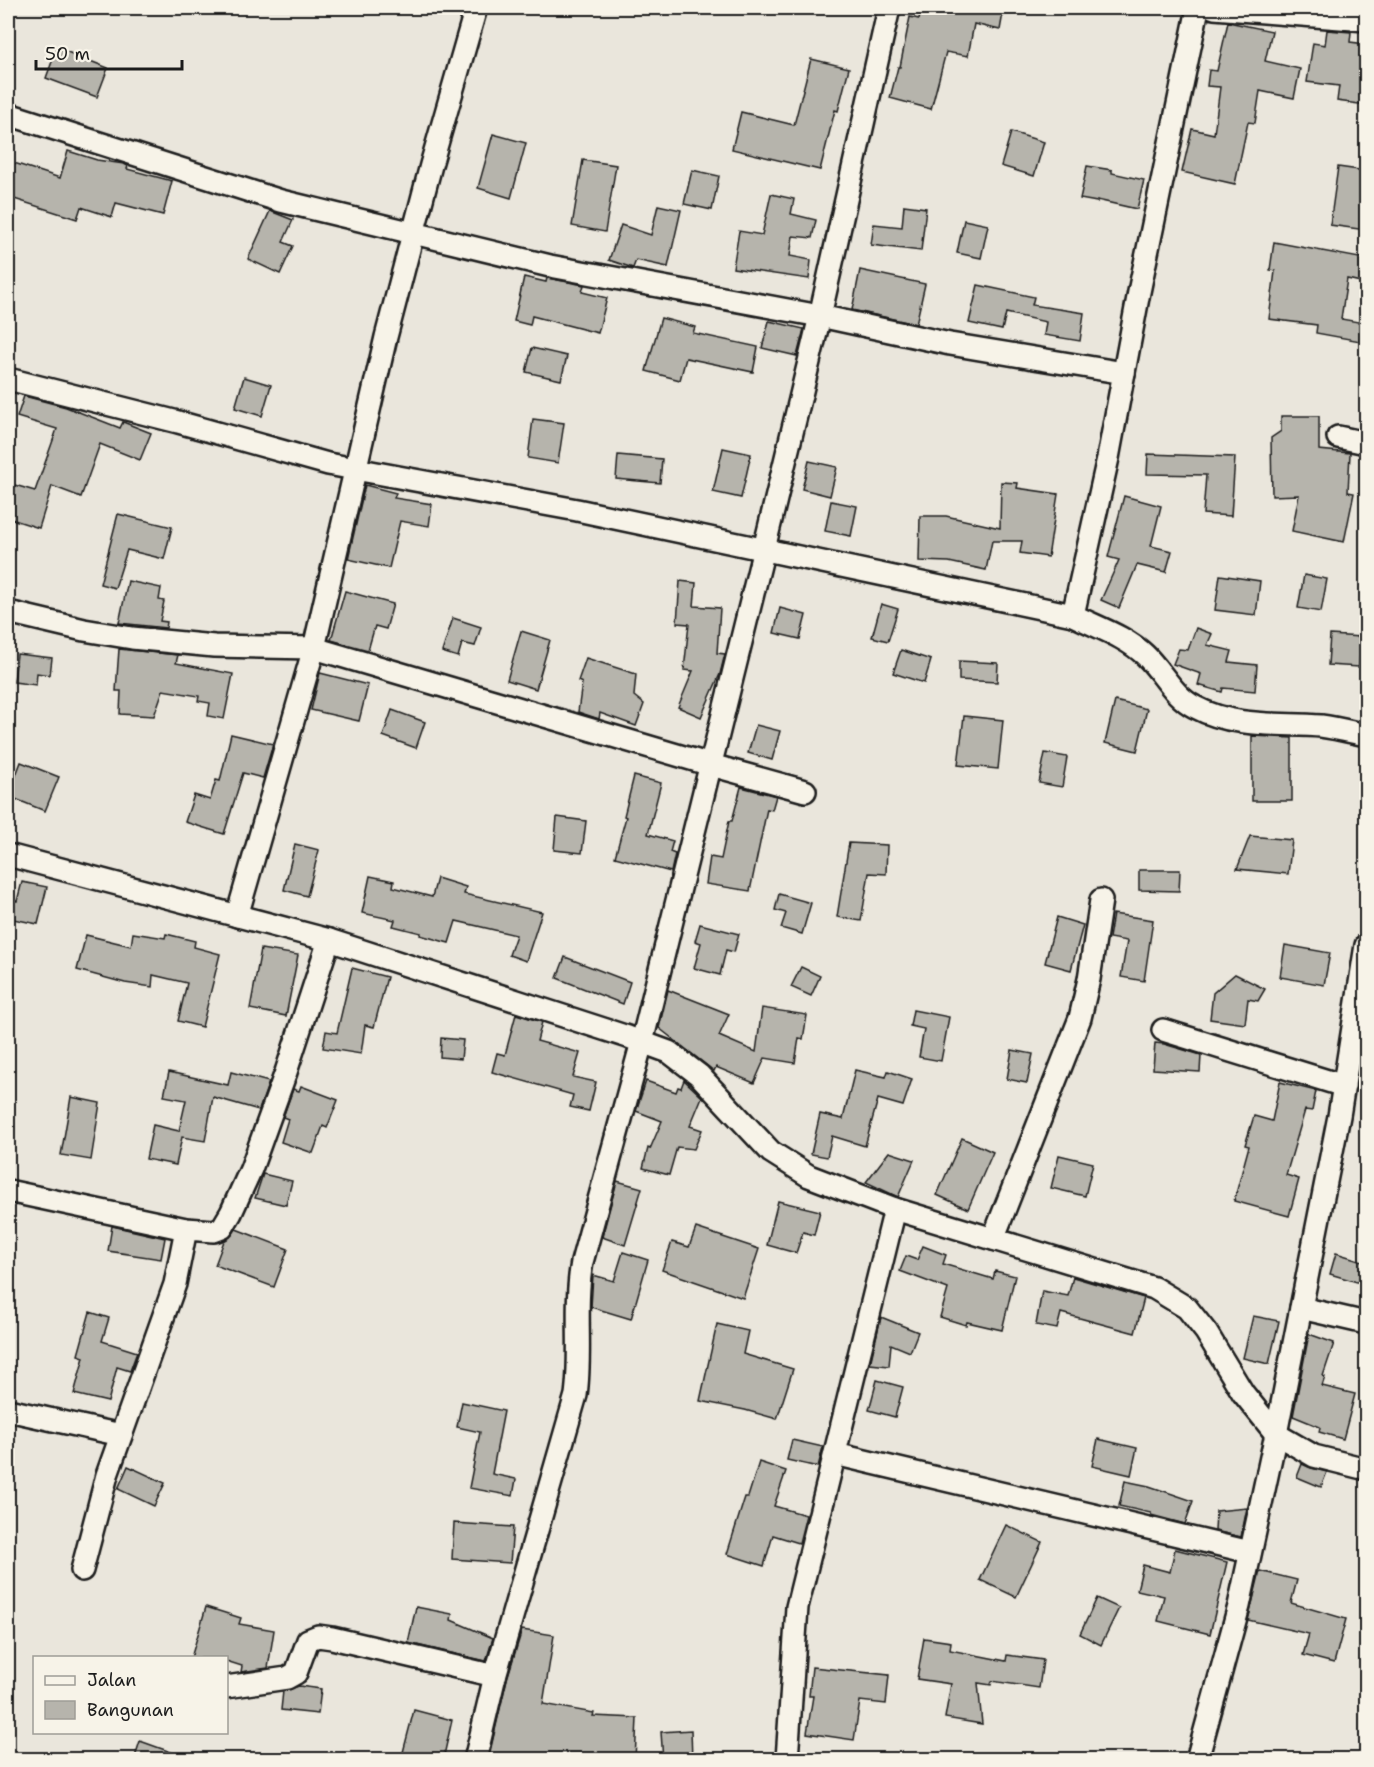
<svg xmlns="http://www.w3.org/2000/svg" width="1374" height="1767" viewBox="0 0 1374 1767" font-family="'Shantell Sans',sans-serif">
<style>
.building{fill:#b6b4ac;stroke:#1c1c1c;stroke-width:1.5}
.lines{fill:none;stroke-linecap:round;stroke-linejoin:round}
.minor-casing{stroke:#1c1c1c;stroke-width:26}
.minor{stroke:#f7f3e8;stroke-width:21}
</style>
<rect width="100%" height="100%" fill="#eae6dc"/>
<filter id="ink" filterUnits="userSpaceOnUse"><feTurbulence type="fractalNoise" baseFrequency=".0167" numOctaves="2"/><feDisplacementMap in="SourceGraphic" scale="12" xChannelSelector="R" yChannelSelector="G"/><feConvolveMatrix kernelMatrix="1 2 1 2 8 2 1 2 1" color-interpolation-filters="sRGB"/></filter>
<g filter="url(#ink)">
<g class="building">
<path d="M921,8h83l-4,22 -26,-6 -6,32 -22,-4 -15,57 -41,-11 8,-31h2l10,-50 9,2z"/>
<path d="M1228,22l44,9 -7,30 35,8 -6,29 -34,-7 -5,32 -7,-1 -13,62 -53,-12 10,-43 22,5 6,-47 -13,-1 2,-16 8,1z"/>
<path d="M1327,30l24,2 -1,10 16,2v61l-29,-4 2,-15 -32,-4 6,-39 12,2z"/>
<path d="M57,48l51,20 -11,29 -51,-19z"/>
<path d="M811,59l38,9 -11,43 -3,-1 -15,60 -88,-21 9,-37 53,13z"/>
<path d="M1011,132l33,10 -10,34 -33,-10z"/>
<path d="M493,134l33,9 -15,55 -33,-10z"/>
<path d="M68,151l29,9 27,4 4,2 -1,3 45,12 -9,34 -47,-12 -4,14 -31,-10 -4,12 -69,-22v-36l52,17z"/>
<path d="M583,160l33,5 -11,67 -33,-6z"/>
<path d="M1087,166l25,4v3l32,7 -7,29 -40,-9v2l-17,-3z"/>
<path d="M1338,167l28,4v59l-36,-5z"/>
<path d="M692,170l27,6 -7,34 -28,-6z"/>
<path d="M771,194l23,5 -3,15 25,6 -4,18 -19,-2 -3,20 21,4 -2,19 -76,-11 6,-37 23,4z"/>
<path d="M658,205l23,5 -13,57 -32,-7 -3,8 -24,-8 12,-35 30,10z"/>
<path d="M904,205l22,3 -5,43 -50,-6 3,-21 28,3z"/>
<path d="M270,211l23,9 -10,22 10,4 -13,28 -32,-15z"/>
<path d="M964,220l24,5 -7,33 -24,-5z"/>
<path d="M1274,242l91,17 -4,23 -14,-3 -6,40 23,4 -4,18 -44,-8 1,-8 -48,-6 6,-48 -5,-1z"/>
<path d="M860,270l65,14 -9,40 -64,-14z"/>
<path d="M524,277l22,5 1,-4 37,7 -2,7 25,6 -9,35 -66,-17 -2,9 -16,-4z"/>
<path d="M978,285l56,12 -2,8 52,8 -4,28 -36,-6 2,-13 -40,-9 -4,17 -33,-7z"/>
<path d="M661,318l34,9 -2,6 65,14 -5,25 -67,-14 -6,22 -34,-9z"/>
<path d="M769,321l35,8 -7,27 -35,-8z"/>
<path d="M532,348l35,8 -6,24 -35,-8z"/>
<path d="M244,377l27,8 -9,31 -27,-8z"/>
<path d="M24,396l42,11 54,21 3,-6 28,11 -11,27 -40,-16 -19,53 -29,-11 -13,42 -31,-10v-35l27,8 22,-62 -40,-12z"/>
<path d="M1281,416h38v34l31,3 -2,39 6,1 -10,49 -52,-11 7,-36 -27,1 -1,-58 10,-7z"/>
<path d="M533,419l31,4 -6,40 -30,-5z"/>
<path d="M723,448l28,6 -10,44 -28,-6z"/>
<path d="M1148,454l87,3 -4,59 -28,-2 3,-39 -59,-1z"/>
<path d="M618,455l44,4 -2,24 -44,-4z"/>
<path d="M809,461l28,6 -7,29 -28,-7z"/>
<path d="M1001,482l17,1 -1,5 41,6 -10,63 -28,-4 2,-12h-30l-6,29 -37,-8 -30,-1 1,-45h26l54,12z"/>
<path d="M365,485l31,8 -2,5 38,6 -3,22 -29,-5 -11,47 -41,-9z"/>
<path d="M1124,496l37,10 -10,40 21,5 -6,21 -29,-7 -18,43 -18,-8 18,-40 -11,-3z"/>
<path d="M831,501l26,5 -6,30 -26,-5z"/>
<path d="M118,514l54,13 -8,32 -37,-9 -12,38 -15,-4z"/>
<path d="M1220,575l40,6 -4,34 -41,-5z"/>
<path d="M1304,575l23,4 -6,33 -23,-4z"/>
<path d="M128,581l33,7 -2,12 5,1 -4,20 7,1 -1,6 -47,-5z"/>
<path d="M680,581l16,2 -2,23 26,2 -3,45 8,1 -5,20 -19,43 -23,-10 15,-36 -9,-1 5,-46 -12,-1z"/>
<path d="M345,591l48,13 -7,25 -11,-3 -7,24 -37,-10z"/>
<path d="M881,604l17,5 -10,32 -16,-4z"/>
<path d="M780,608l26,7 -6,24 -26,-6z"/>
<path d="M453,618l28,9 -6,19 -13,-3 -4,14 -16,-5z"/>
<path d="M1196,628l16,6 -5,11 25,6 -3,11 28,3 -2,26 -32,-3 -1,4 -24,-7 3,-11 -28,-10 6,-15 9,1z"/>
<path d="M521,631l29,9 -14,49 -29,-9z"/>
<path d="M1330,635l31,2 -2,30 -31,-2z"/>
<path d="M119,649l59,6 -2,8 57,11 -9,45 -16,-3 2,-13 -12,-2 1,-5 -36,-6 -9,26 -34,-2 1,-23h-5z"/>
<path d="M901,650l30,10 -7,23 -31,-10z"/>
<path d="M17,654l35,4 -2,17 -13,-2 -1,12 -22,-3z"/>
<path d="M586,658l50,16 -2,22 10,8 -8,22 -36,-13 -1,6 -21,-7 4,-29 -4,-2z"/>
<path d="M959,661l39,2 -1,19 -38,-2z"/>
<path d="M320,673l48,12 -9,36 -48,-11z"/>
<path d="M1115,701l32,8 -10,42 -32,-8z"/>
<path d="M392,710l33,12 -9,26 -33,-12z"/>
<path d="M964,716l39,4 -5,49 -40,-4z"/>
<path d="M756,725l24,6 -8,29 -24,-7z"/>
<path d="M231,734l42,10 -10,34 -20,-5 -19,61 -39,-12 9,-27 16,5 6,-20 4,1z"/>
<path d="M1252,736l40,2v63h-40z"/>
<path d="M1045,753l22,4 -5,30 -23,-4z"/>
<path d="M21,762l38,15 -14,34 -37,-15z"/>
<path d="M634,776l27,7 -13,51 25,7 -3,11 5,2 -4,18 -56,-15 11,-40 -2,-1z"/>
<path d="M741,787l35,9 -4,14 -5,-1 -17,82 -44,-7 4,-27 11,2 8,-38h3z"/>
<path d="M557,817l29,4 -4,32 -28,-3z"/>
<path d="M1250,836l42,4 -4,34 -51,-5z"/>
<path d="M849,843l38,2 -1,29 -17,-1 -8,48 -24,-4z"/>
<path d="M295,844l24,6 -12,46 -23,-6z"/>
<path d="M1139,870h41l-1,21 -40,-1z"/>
<path d="M370,876l24,5 -1,6 39,10 5,-19 29,9 -2,7 78,18 -16,49 -17,-6 7,-20 -60,-14 -7,22 -29,-8 1,-2 -28,-7 2,-6 -33,-7z"/>
<path d="M22,882l25,5 -9,37 -30,-6v-19l9,2z"/>
<path d="M779,894l32,9 -9,31 -21,-6 5,-15 -11,-3z"/>
<path d="M1113,914l40,6 -9,61 -23,-4 6,-36 -18,-3z"/>
<path d="M1057,917l26,8 -12,45 -26,-7z"/>
<path d="M700,924l39,10 -5,18 -8,-2 -6,25 -26,-7 7,-25 -6,-2z"/>
<path d="M133,933l32,5 1,-4 29,7 -1,6 26,7 -18,73 -24,-6 9,-38 -34,-8 -1,12 -27,-4 -48,-13 9,-35 45,11z"/>
<path d="M1285,945l45,8 -6,32 -44,-8z"/>
<path d="M261,949l37,6 -12,61 -36,-7z"/>
<path d="M565,957l65,25 -7,22 -66,-26z"/>
<path d="M801,967l19,9 -9,20 -20,-9z"/>
<path d="M352,968l35,9 -13,50 -9,-2 -4,29 -38,-6 3,-17 11,2z"/>
<path d="M1235,974l30,15 -7,12 -10,-2 -3,25 -35,-5 3,-26z"/>
<path d="M668,990l61,24 -10,22 37,16 6,-44 45,7 -4,24 -4,-1 -4,25 -30,-5 -11,25 -38,-16 -2,4 -55,-43z"/>
<path d="M913,1010l36,7 -8,44 -22,-4 5,-28 -14,-3z"/>
<path d="M516,1014l26,8 -5,19 43,12 -7,24 23,5 -7,29 -19,-4 3,-12 -81,-23 5,-19 8,2z"/>
<path d="M441,1038l22,2 -2,19 -21,-2z"/>
<path d="M1155,1043l9,1 37,11 -1,17 -47,-3z"/>
<path d="M1012,1050l21,4 -6,29 -20,-4z"/>
<path d="M855,1070l31,7 2,-6 24,8 -9,27 -25,-7 -13,47 -33,-10 -5,21 -16,-3 9,-40 23,5z"/>
<path d="M169,1072l59,13 3,-13 38,10 -10,28 -46,-13 -8,44 -23,-4 -6,28 -30,-6 7,-34 26,6 7,-31 -22,-4z"/>
<path d="M684,1080l18,17 -12,29 12,4 -8,19 -17,-2 -8,28 -26,-7 5,-20 2,1 12,-28 -26,-10 10,-30 30,11 2,-5 3,1z"/>
<path d="M1280,1082l36,9 -4,20 -7,-1 -19,65 13,4 -10,37 -55,-15 15,-55 -4,-1 9,-29 18,5z"/>
<path d="M301,1086l37,14 -11,28 -4,-2 -10,27 -32,-11 7,-23 -5,-2 10,-28 6,2z"/>
<path d="M71,1097l29,6 -9,57 -30,-5z"/>
<path d="M962,1138l31,14 -25,57 -31,-14z"/>
<path d="M889,1152l25,8 -16,37 -32,-15z"/>
<path d="M1059,1155l34,8 -8,33 -34,-8z"/>
<path d="M263,1174l29,7 -6,24 -31,-7z"/>
<path d="M617,1181l25,7 -17,57 -23,-8z"/>
<path d="M778,1201l42,10 -6,24 -11,-3 -7,21 -29,-8z"/>
<path d="M112,1226l53,12 -4,21 -53,-8z"/>
<path d="M696,1228l63,21 -16,49 -81,-28 10,-28 17,5z"/>
<path d="M236,1229l52,20 -14,38 -59,-22 9,-24 8,-6z"/>
<path d="M923,1246l23,9 -3,9 50,15 2,-8 20,5 -13,54 -35,-8 -1,3 -26,-8 8,-28 -48,-18 6,-15 11,4z"/>
<path d="M623,1252l25,8 -17,59 -40,-12 2,-32 21,6z"/>
<path d="M1336,1253l30,9v13l-2,9 -34,-10z"/>
<path d="M1073,1277l71,21 -9,35 -74,-20 -4,16 -21,-4 6,-34 26,5z"/>
<path d="M90,1312l19,6 -7,23 35,11 -7,19 -13,-4 -9,35 -34,-8 10,-37 -6,-2z"/>
<path d="M1253,1316l26,5 -10,43 -26,-6z"/>
<path d="M881,1317l37,15 -8,20 -19,-8 -2,22 -19,-2z"/>
<path d="M717,1324l31,7 -5,23 50,15 -16,50 -32,-9 -45,-9z"/>
<path d="M1309,1334l25,9 -11,33 2,1 -3,9 33,8 -12,45 -24,-7 1,-5 -27,-11z"/>
<path d="M877,1380l26,7 -8,30 -26,-7z"/>
<path d="M462,1402l42,9 -12,63 24,5 -3,17 -44,-8 11,-56 -23,-5z"/>
<path d="M1098,1439l39,9 -6,27 -39,-9z"/>
<path d="M792,1440l31,7 -5,20 -31,-7z"/>
<path d="M759,1462l27,9 -12,35 32,9 -7,28 -26,-8 -9,31 -37,-12 18,-57h3z"/>
<path d="M1302,1464l9,4 16,4 -6,15 -24,-10z"/>
<path d="M128,1466l37,17 -11,23 -36,-17z"/>
<path d="M1125,1481l24,5 44,15 -8,23 -34,-9v-2l-32,-7z"/>
<path d="M1247,1508l-6,29 -26,-6 1,-20z"/>
<path d="M454,1523l59,4 -3,36 -58,-4z"/>
<path d="M1006,1525l36,17 -26,55 -36,-17z"/>
<path d="M1175,1549l52,13 -17,72 -52,-13 6,-25 -27,-6 6,-25 27,7z"/>
<path d="M1260,1571l37,9 -6,23 55,16 -12,44 -31,-8 6,-21 -61,-14z"/>
<path d="M1097,1598l22,10 -18,37 -21,-11z"/>
<path d="M206,1607l35,11 -2,6 35,6 -6,38 -27,4 1,-6 -16,-5v-3h-35z"/>
<path d="M416,1607l36,7 -1,6 42,18 -7,23 -78,-18z"/>
<path d="M522,1630l32,5 -11,69 51,9 -1,3 44,2 -2,42h-147l19,-81z"/>
<path d="M924,1638l27,4 -1,8 56,11 1,-6 36,5 -4,28 -47,-7 -1,4 -13,-2 4,41 -37,-6 6,-34 -34,-5z"/>
<path d="M812,1667l77,8 -3,29 -26,-3 -6,39 -47,-7 6,-37h-4z"/>
<path d="M299,1686l22,3 -3,25 -37,-4 2,-19z"/>
<path d="M414,1710l38,10 -9,40h-42z"/>
<path d="M691,1730l1,30h-29l-2,-28z"/>
<path d="M140,1741l45,16v3h-51z"/>
</g>
<g class="lines">
<g class="minor-casing">
<g id="minor">
<path d="M1214,8l152,12"/>
<path d="M8,114l273,87 269,65 270,50 130,28 174,29"/>
<path d="M8,379l170,43 150,42 249,46 496,105c23,12 52,21 72,40 17,16 28,41 50,52 39,21 84,16 126,19 15,2 31,6 45,9"/>
<path d="M1338,437l28,6"/>
<path d="M8,612l76,18 48,8 82,8 100,2 397,117 94,26"/>
<path d="M1073,615l35,-157 31,-166 59,-284"/>
<path d="M8,855l321,85 299,97 41,15 30,23 72,77 38,24 86,33 259,79 33,20 19,24 37,61 33,41 38,22 52,13"/>
<path d="M237,916l77,-268 72,-311 45,-172 45,-157"/>
<path d="M1163,1030l181,56"/>
<path d="M8,1191l178,38 28,2 8,-3 9,-15 20,-44 35,-97 43,-132"/>
<path d="M993,1239l87,-221 9,-39 12,-79"/>
<path d="M1301,1308l65,15"/>
<path d="M8,1410l113,25"/>
<path d="M835,1454l415,98"/>
<path d="M82,1570l25,-95 68,-191 11,-55"/>
<path d="M226,1687l61,-9 9,-5 12,-33 10,-4 14,2 163,38"/>
<path d="M475,1760l20,-84 81,-281c6,-44 -2,-88 6,-133l60,-220 122,-493 56,-233 69,-308"/>
<path d="M787,1760l10,-153 98,-398"/>
<path d="M1197,1760l42,-154 37,-172 63,-318 27,-171"/>
</g>
</g>
<use href="#minor" class="minor"/>
</g>
</g>
<rect width="1374" height="1767" fill="none" stroke="#f7f3e8" stroke-width="30"/>
<rect x="15" y="15" width="1344" height="1737" fill="none" stroke="#1c1c1c" stroke-width="2" filter="url(#ink)"/>
<rect x="33" y="1656" width="195" height="78" fill="#f7f3e8" stroke="#9f9d96" stroke-width="1.5"/>
<rect x="45" y="1676" width="30" height="9" fill="#f7f3e8" stroke="#9f9d96" stroke-width="1.5"/>
<text x="87" y="1686" font-size="18" fill="#1c1c1c">Jalan</text>
<rect x="45" y="1701" width="30" height="18" fill="#b6b4ac" stroke="#9f9d96" stroke-width="1.5"/>
<text x="87" y="1716" font-size="18" fill="#1c1c1c">Bangunan</text>
<path d="M36 60v9h146v-9" fill="none" stroke="#1c1c1c" stroke-width="3"/>
<text x="45" y="60" font-size="18" fill="#1c1c1c" stroke="#f7f3e8" stroke-width="4.5" paint-order="stroke">50 m</text>
</svg>
